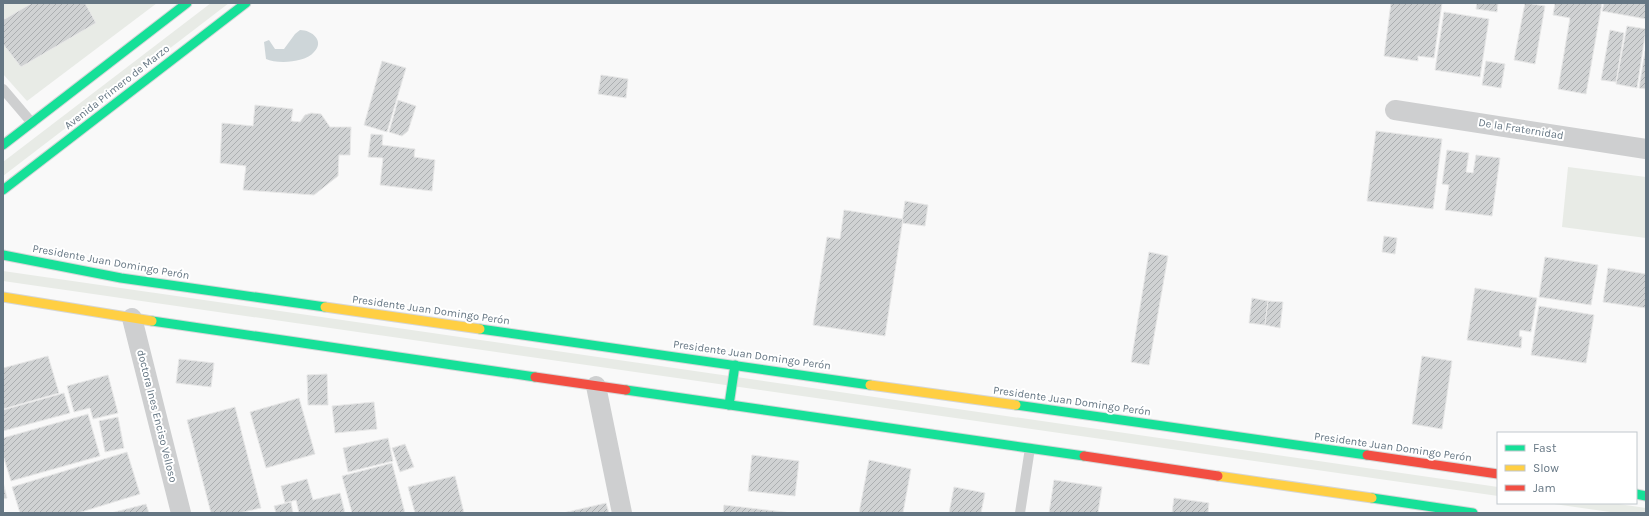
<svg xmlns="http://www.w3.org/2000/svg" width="1649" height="516" viewBox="0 0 1649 516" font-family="Karla,sans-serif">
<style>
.green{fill:#e8ebe6}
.water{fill:#ced6d9}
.building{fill:url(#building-hatch);stroke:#e8e8e8}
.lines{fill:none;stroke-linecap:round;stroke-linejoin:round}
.fast-casing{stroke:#d5d6d7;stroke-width:11}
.slow-casing{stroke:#d5d6d7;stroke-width:11}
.jam-casing{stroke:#d5d6d7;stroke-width:11}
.lane{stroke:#cecfd0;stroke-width:10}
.street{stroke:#cecfd0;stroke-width:20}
.fast{stroke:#16e098;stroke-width:9}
.slow{stroke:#ffcf43;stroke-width:9}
.jam{stroke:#f24e42;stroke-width:9}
.labels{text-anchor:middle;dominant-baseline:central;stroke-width:4;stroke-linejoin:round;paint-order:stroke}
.street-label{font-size:11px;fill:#657683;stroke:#fff}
</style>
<defs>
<pattern id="building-hatch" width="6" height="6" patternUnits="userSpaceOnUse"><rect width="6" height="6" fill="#d0d2d3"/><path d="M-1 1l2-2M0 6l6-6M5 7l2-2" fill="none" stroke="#acafb1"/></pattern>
</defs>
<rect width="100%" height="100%" fill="#f9f9f9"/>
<g class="green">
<path d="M3,3h154l-130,98 -24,-27z"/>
<path d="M211,3h18l-226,173v-14z"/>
<path d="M1568,167l78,10v61l-84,-11z"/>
<path d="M3,271l1495,216v9l-1495,-215z"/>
<path d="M1547,503h65l34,5v5h-29z"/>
</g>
<path class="water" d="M300,30c12,0 25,11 14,22 -9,11 -37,12 -48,7l-2,-17 5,-2 6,9h9l11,-15z"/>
<g class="building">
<path d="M32,3h53l11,20 -75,44 -18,-23v-24z"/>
<path d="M1391,3h51l-8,55 -16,-2v5l-34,-5z"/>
<path d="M1477,3h21l-1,9 -21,-3z"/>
<path d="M1525,3l20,3 -10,58 -21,-4z"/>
<path d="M1555,3h47l-16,91 -28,-5 12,-71 -17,-3z"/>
<path d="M1604,3h42v16l-44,-8z"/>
<path d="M1444,12l45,7 -9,58 -45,-7z"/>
<path d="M1627,26l19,3 -9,59 -21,-4z"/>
<path d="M1610,30l14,3 -8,49 -15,-2z"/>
<path d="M1645,51h1v38l-7,-1z"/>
<path d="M382,61l24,7 -19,64 -23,-7z"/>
<path d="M1486,61l19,3 -4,24 -19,-3z"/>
<path d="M601,75l27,4 -2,19 -28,-4z"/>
<path d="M398,100l18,6 -8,25 -6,5 -13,-4z"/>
<path d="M255,105l38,4 -2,12 9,1 5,-7 6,-2 10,1 9,13h21l-1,28h-11l-1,21 -24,19 -71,-5 3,-24 -26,-3 2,-40 31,3z"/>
<path d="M1376,131l66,8 -9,70 -66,-8z"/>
<path d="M371,134l12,1 -1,10 33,4 -1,8 21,3 -3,31 -52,-6 3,-27 -15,-1z"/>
<path d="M1447,150l22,3 -3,19 7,1 3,-18 24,3 -8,58 -47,-6 4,-25 -7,-1z"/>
<path d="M905,201l23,4 -3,21 -23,-3z"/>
<path d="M844,210l59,9 -18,117 -72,-11 14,-88 13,2z"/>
<path d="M1384,236l13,2 -2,16 -13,-2z"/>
<path d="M1149,252l19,4 -19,109 -18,-3z"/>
<path d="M1545,257l53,8 -7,40 -52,-8z"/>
<path d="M1608,268l38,6v34l-43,-6z"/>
<path d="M1475,288l62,10 -6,34 -11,-2 -1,6 3,1 -1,11 -54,-8z"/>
<path d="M1252,298l16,3 -3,24 -16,-2z"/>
<path d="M1268,301l15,1 -3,26 -15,-3z"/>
<path d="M1539,306l55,9 -8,48 -55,-8z"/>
<path d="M48,356l11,37 -56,16v-41z"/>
<path d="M1422,356l30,5 -10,68 -30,-5z"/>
<path d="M179,359l35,4 -3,24 -35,-4z"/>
<path d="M327,374l1,31h-20l-1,-30z"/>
<path d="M108,375l10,38 -25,6 -3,-11 -16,4 -7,-26z"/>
<path d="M64,393l6,20 -67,18v-21z"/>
<path d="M299,398l16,56 -49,14 -16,-56z"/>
<path d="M374,402l3,27 -42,4 -3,-27z"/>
<path d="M235,407l26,101 -22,5h-28l-24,-93z"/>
<path d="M88,414l12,42 -89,25 -8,-26v-17z"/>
<path d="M118,417l6,31 -19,4 -6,-31z"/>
<path d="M388,438l5,23 -45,11 -5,-24z"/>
<path d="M405,444l9,23 -14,5 -8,-24z"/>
<path d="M127,452l13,42 -62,19h-58l-8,-26z"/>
<path d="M752,455l47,6 -4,35 -47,-5z"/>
<path d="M869,460l42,9 -8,44h-44z"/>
<path d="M392,463l13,50h-53l-10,-37z"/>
<path d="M455,476l9,37h-49l-7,-26z"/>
<path d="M307,479l6,21 27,-7 5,20h-46l-3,-13 -11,3 -4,-17z"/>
<path d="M1054,480l48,7 -4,26h-49z"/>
<path d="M3,482l4,16 -4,1z"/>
<path d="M954,487l31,6 -4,20h-32z"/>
<path d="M1174,498l35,5 -1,10h-36z"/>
<path d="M291,502l2,11h-17l-2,-7z"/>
<path d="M606,503l3,10h-46z"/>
<path d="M146,504l3,9h-38z"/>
<path d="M724,505l68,8h-69z"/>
</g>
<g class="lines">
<g class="fast-casing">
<g id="fast">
<path d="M3,145l184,-142"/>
<path d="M3,190l243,-187"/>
<path d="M3,255l118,23 204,29"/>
<path d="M152,321l383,56"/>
<path d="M480,329l390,56"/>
<path d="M626,390l458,66"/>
<path d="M729,405l6,-40"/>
<path d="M1016,405l351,50"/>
<path d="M1636,494l10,2"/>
<path d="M1372,498l101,15"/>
</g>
</g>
<g class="slow-casing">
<g id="slow">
<path d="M3,297l149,24"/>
<path d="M325,307l155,22"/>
<path d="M870,385l146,20"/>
<path d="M1218,476l154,22"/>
</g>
</g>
<g class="jam-casing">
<g id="jam">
<path d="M535,377l91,13"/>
<path d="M1367,455l131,19"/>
<path d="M1084,456l134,20"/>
</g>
</g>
<g class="lane">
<path d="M3,89l29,34"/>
<path d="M1020,513l10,-65"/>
</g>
<g class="street">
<path d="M1395,110l251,39"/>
<path d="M132,318l49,195"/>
<path d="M596,386l26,127"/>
</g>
<use href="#fast" class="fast"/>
<use href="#slow" class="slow"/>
<use href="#jam" class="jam"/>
</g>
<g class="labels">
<g class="street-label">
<text transform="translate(117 87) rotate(-38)">Avenida Primero de Marzo</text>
<text transform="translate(1521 129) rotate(9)">De la Fraternidad</text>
<text transform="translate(111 262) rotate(10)">Presidente Juan Domingo Perón</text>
<text transform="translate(431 310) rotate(8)">Presidente Juan Domingo Perón</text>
<text transform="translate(752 355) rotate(8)">Presidente Juan Domingo Perón</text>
<text transform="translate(1072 401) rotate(8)">Presidente Juan Domingo Perón</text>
<text transform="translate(157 416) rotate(76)">doctora Ines Enciso Velloso</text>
<text transform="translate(1393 447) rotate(8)">Presidente Juan Domingo Perón</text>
</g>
</g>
<rect width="1649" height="516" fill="none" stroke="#657683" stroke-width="8"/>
<rect x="1497" y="432" width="140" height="72" fill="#ffffff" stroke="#c1c8cd"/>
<rect x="1505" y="445" width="20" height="6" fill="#16e098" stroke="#c1c8cd"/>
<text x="1533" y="452" font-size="12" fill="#657683">Fast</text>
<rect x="1505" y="465" width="20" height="6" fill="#ffcf43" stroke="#c1c8cd"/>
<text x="1533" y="472" font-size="12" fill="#657683">Slow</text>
<rect x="1505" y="485" width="20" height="6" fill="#f24e42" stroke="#c1c8cd"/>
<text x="1533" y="492" font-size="12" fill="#657683">Jam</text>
</svg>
